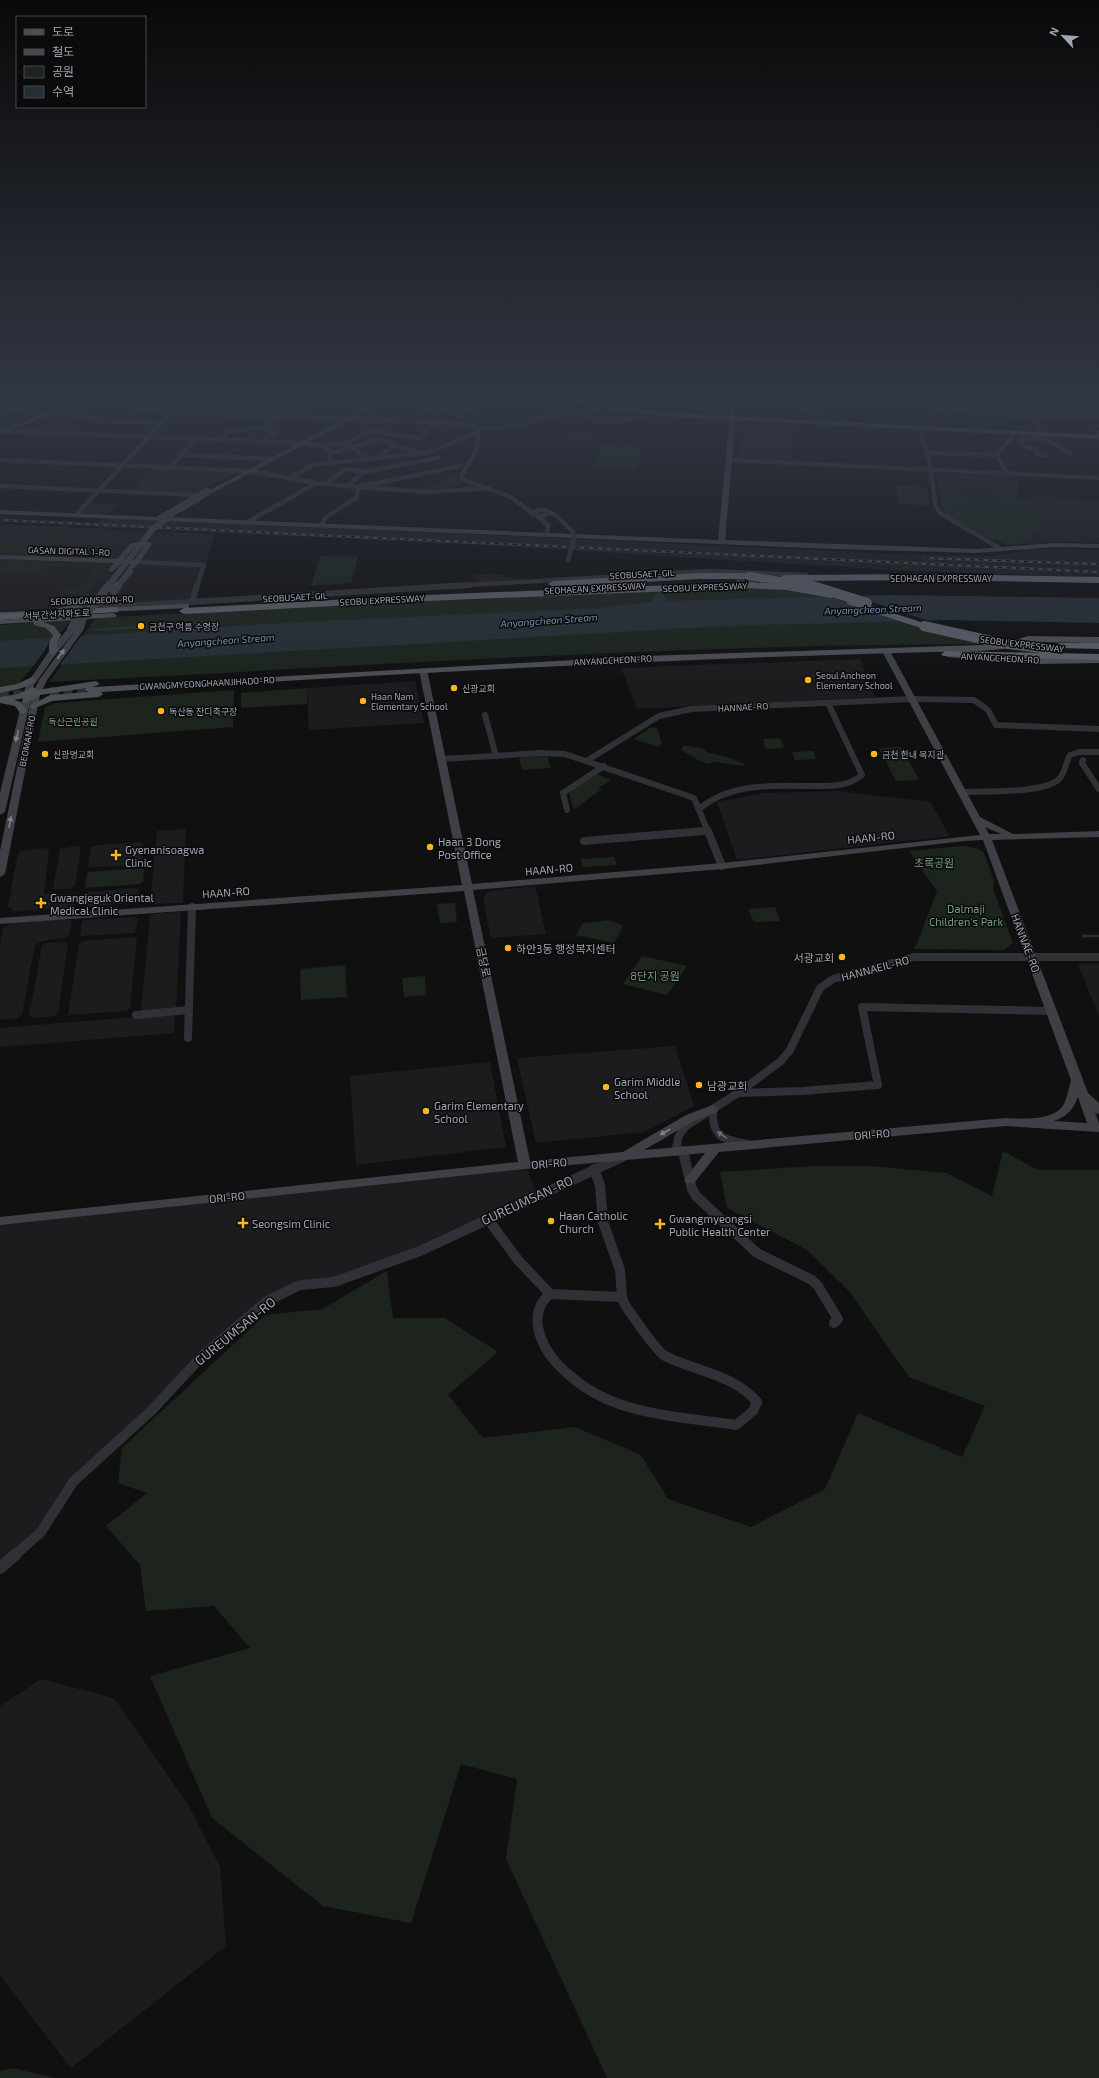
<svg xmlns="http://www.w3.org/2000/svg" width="1099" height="2078" viewBox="0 0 1099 2078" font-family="'Exo 2','Noto Sans KR',sans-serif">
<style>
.built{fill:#1c1c1e}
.green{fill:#1c241d}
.water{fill:#262e35}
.pier{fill:#101011}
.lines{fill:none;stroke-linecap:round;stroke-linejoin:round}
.stream{stroke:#262e35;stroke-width:2.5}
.primary-tunnel{stroke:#2d2e31;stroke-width:9;stroke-dasharray:9 4.5;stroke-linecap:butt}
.highway-tunnel{stroke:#2d2e31;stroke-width:8;stroke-dasharray:8 4;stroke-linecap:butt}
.street-far4{stroke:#303136;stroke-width:4.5}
.street-far3{stroke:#303136;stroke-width:6}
.street-far2{stroke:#303136;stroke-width:8}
.street-far1{stroke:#303136;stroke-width:10}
.street{stroke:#303136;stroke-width:12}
.secondary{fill:#3e4046;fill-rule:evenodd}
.primary{fill:#4c4e55;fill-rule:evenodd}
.highway{fill:#5c5f68;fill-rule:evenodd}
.rail-casing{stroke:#47494f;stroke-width:2.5}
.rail{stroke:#0b0b0c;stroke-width:1.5;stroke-dasharray:4.5;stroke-linecap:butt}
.street-bridge{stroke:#303136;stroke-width:4.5}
.secondary-bridge-far1{stroke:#3e4046;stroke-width:6}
.secondary-bridge{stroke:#3e4046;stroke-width:8}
.highway-bridge-far1{stroke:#5c5f68;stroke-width:8}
.highway-bridge{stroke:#5c5f68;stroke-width:10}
.oneway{fill:#7e828d}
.oneway2{fill:#6e717b}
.poi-dot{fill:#fbb61d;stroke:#0b0b0c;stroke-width:1.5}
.labels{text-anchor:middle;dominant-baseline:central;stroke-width:3;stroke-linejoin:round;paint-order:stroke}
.far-street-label{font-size:9px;fill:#a0a5b3;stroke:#0b0b0c}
.far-poi-label{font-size:9px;fill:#a0a5b3;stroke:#0b0b0c;text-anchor:start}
.far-park-label{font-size:9px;fill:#759f79;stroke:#0b0b0c}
.far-water-label{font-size:10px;font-style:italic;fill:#7493b1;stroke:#0b0b0c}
.street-label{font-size:11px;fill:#a0a5b3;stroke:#0b0b0c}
.poi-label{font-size:11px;fill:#a0a5b3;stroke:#0b0b0c;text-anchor:start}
.park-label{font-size:11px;fill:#759f79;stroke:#0b0b0c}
.near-street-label{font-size:13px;fill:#a0a5b3;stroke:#0b0b0c}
</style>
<rect width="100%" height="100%" fill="#101011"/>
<g class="built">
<path d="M189,395h34l49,7 -9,13 -104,-4z"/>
<path d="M741,423l52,2 -1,35 -54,-3z"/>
<path d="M151,468l83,4 1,1 -43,21 -61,-3z"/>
<path d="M940,473l77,4 3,22 -80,-4 -4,-21z"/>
<path d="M457,474l2,6 5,2 -15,5 -28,2z"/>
<path d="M1032,496l67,4v43l-36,-2 -49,4 11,-4 2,-31 5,-7z"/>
<path d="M90,504l27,1 -9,9 -27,-1z"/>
<path d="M103,517l791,37 97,2 35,-6 29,-2 44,2v28l-207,-8 -425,-26 -370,-17z"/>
<path d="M0,524l215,10 -17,56 -1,11 -197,10z"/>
<path d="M498,574l20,5v3l-36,2 -11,-9z"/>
<path d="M860,659l15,38 -238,12 -16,-41z"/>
<path d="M415,681l9,42 -115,7 -2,-42z"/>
<path d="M839,791l92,11 18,34 -212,24 -20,-58 46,-9z"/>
<path d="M186,829l-3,74 -33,1 7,-73z"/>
<path d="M140,842l3,1 -1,21 -3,2 -51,1 3,-20 6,-2z"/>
<path d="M77,846l4,1 -6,39 -5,3h-17l7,-40z"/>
<path d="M46,848l3,2 -5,44h32l-1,12 -6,3 -55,2 -6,-5 10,-52 4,-3z"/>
<path d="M535,886l11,48 -55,4 -8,-40 6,-7z"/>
<path d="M135,888l4,1 -1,11 -5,3 -50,4 1,-14 3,-1z"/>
<path d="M181,912l-5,98 -35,1 9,-95 3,-2z"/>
<path d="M133,917l5,1 -3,15 -55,3 2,-14 2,-2z"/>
<path d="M64,919l8,2 -3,14 -5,3 -22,3 -7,4 -13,69 -5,4 -17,2v-75l3,-17 10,-5z"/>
<path d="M134,937l3,2 -7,69 -4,3 -58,4 11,-71 4,-3z"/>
<path d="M64,942l4,1 -10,70 -3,3 -22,2 -4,-2 13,-70 4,-3z"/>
<path d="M1078,964h21v52z"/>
<path d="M171,1014l4,2 -1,17 -174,14v-19z"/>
<path d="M675,1046l19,60 -50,26 -108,11 -19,-85z"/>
<path d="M490,1062l16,85 -150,18 -6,-89z"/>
<path d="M525,1165l13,30 -167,74 -71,16 -62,41 -86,84 -79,72 -32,50 -41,36v-347z"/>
<path d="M41,1679l73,19 75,108 31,61 6,79 -155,122 -71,-93v-269z"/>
</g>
<g class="green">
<path d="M568,432h26l-1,8 -27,-1z"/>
<path d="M600,444l42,1 -5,24 -42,-2z"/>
<path d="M1000,484h15l2,14 16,1 1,6 -7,5 12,11 2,6c-8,8 -17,17 -29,18 -12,0 -59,-24 -67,-33 -4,-5 -5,-11 -5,-17l65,3 -7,-1 -2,-12z"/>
<path d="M896,486l31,1 2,18 -31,-1z"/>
<path d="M58,526h10l-26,29 -42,-2v-9h6l4,-4 33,2z"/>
<path d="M323,556l35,1 -7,26 -40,3 9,-28z"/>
<path d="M5,561l71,3 -3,3 -26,-1 -7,7 -40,-2v-5z"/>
<path d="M81,565l21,1 5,2 -21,27 -28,-2 4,-5 18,1 15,-18 -4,-4h-11z"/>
<path d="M764,587l59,9 169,48c-315,0 -629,22 -943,38l47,-64 343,-19z"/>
<path d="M72,619l-50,61 -5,5 -17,3v-63z"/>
<path d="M307,688v16l-66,4v-15z"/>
<path d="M234,690l-1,37 -195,15 7,-35 11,-4z"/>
<path d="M651,727l6,1 5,16 -4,3 -24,-8z"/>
<path d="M780,738l4,10 -18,1 -3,-10z"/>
<path d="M684,745l20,4 2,3 24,6 15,6 -1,2 -31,-4 -4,2 -11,-4 -17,-10z"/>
<path d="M901,747l18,33 -23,1 -17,-33z"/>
<path d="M813,751l3,8 -21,1 -3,-8z"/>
<path d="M547,756l4,12 -29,2 -3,-12z"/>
<path d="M594,773l17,7 -12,8 3,1 -28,20 -6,-18z"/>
<path d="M962,846c8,1 17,1 22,7l10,28 -1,8 20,54 -9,7 -91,-1 5,-8 19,-50 -28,-40z"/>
<path d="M614,857l3,8 -34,2 -2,-8z"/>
<path d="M140,868l4,1 -1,13 -4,2 -54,4 2,-15 2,-1z"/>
<path d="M455,903l2,19 -17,1 -3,-19z"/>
<path d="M775,907l5,14 -26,1 -6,-13z"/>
<path d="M609,920l14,6 -9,17 -38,-8 7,-12z"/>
<path d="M642,956l41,9 4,1 -20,29 -44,-11z"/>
<path d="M345,965l2,32 -46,3 -1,-31z"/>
<path d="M425,976l1,19 -22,2 -2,-19z"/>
<path d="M1003,1151l35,19h61v908h-492l-101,-219 11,-80 -56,-15 -50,159 -88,-17 -111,-88 -62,-142 100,-28 -36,-42 -68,5 -6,-46 -34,-39 41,-33 -29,-10 4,-35 143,-133 57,-6 65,-38 6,47h52l53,34 -50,43 35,43 92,-11 66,28 27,44 83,28 74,-38 33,-76 104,44 23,-51 -76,-29 -61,-87 -41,-40 -80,-42 -7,-36 95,-6h55l76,7 46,23z"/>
<path d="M13,2068l43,10h-56v-7z"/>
</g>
<g class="water">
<path d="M657,593h4l7,8 219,-6 212,3v25l-153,-3 -221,6 -725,42v-27l300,-19 298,-14 53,-6z"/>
<path d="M219,620v4l-127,7 1,-2z"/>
</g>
<g class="pier">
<path d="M848,594l87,29h-26l-78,-26z"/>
<path d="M83,634l-24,32 -27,2 13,-18 7,-14z"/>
</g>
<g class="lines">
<path class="stream" d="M1083,936h16"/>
<g class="primary-tunnel">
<path d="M50,692l39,-2"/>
<path d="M0,696l30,-2"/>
</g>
<path class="highway-tunnel" d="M736,579h29"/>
<g class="street-far4">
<path d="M60,395l111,18 286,10 23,5 41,-1 15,-8 66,-13"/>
<path d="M229,395l46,7"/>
<path d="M313,395l75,3"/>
<path d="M452,395l36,6"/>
<path d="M660,395l75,7 160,1 114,12 90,3"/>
<path d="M731,395l3,4 -1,15"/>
<path d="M783,395l49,29"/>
<path d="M832,395l20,5"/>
<path d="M933,395l48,5"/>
<path d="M984,395l-3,5 23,13"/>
<path d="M1018,395l37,3"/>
<path d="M1062,395l-7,3 41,18"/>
<path d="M1035,396l-1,12 5,21"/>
<path d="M383,401l79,12"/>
<path d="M813,401l16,-6"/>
<path d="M855,401l16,-6"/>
<path d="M619,403l16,-8"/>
<path d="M895,403l15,-8"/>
<path d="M0,406l44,9"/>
<path d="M146,410l29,-15"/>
<path d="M53,411l50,10 59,2"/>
<path d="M579,411l14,9h32l27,-7"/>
<path d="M458,416l12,-7 38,-14"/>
<path d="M264,417l17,-22"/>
<path d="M920,428l10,38 6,40 4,7 61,36"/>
<path d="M480,429l-5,23 -14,25 5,4 43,15 23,17"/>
<path d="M0,431l303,12 20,3 8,7 -2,4 4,5"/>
<path d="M381,434l39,4 15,-16"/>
<path d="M1046,435l1,5 23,13"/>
<path d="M222,440l6,-9 39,-4 9,-10"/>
<path d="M265,442l3,-6 8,-2 -9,-7"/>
<path d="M323,446l27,-4 18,-12 15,2"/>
<path d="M393,446l24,5"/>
<path d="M352,447l6,3v3l12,5"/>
<path d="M331,453l48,-13h6l9,4 -15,13"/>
<path d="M927,453l70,2"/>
<path d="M182,455l91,4"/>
<path d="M1046,456l-9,-2v-3l-14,-6 -3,-4 1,-3 26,1"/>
<path d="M0,460l250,11 66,12 42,4 112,-23"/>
<path d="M729,460l370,18"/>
<path d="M170,467l26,-28"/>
<path d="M1007,473l-10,-18 18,-22"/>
<path d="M290,478l22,-13 117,-13 50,-20"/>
<path d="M326,484l19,-15 18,3"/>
<path d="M0,486l196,9"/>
<path d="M348,486l15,-14 75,-14"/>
<path d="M538,510h8l3,3 -6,3 -11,-2z"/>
<path d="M549,512l8,4 16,16"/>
<path d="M76,515l95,-102"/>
<path d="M536,515l12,10 -1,9"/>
<path d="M246,523l70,-40"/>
<path d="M322,525l3,-7 32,-21 1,-10 69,5 62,-4"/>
<path d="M137,562l67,3 -7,21"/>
<path d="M452,586l257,-15 97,4"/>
</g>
<g class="street-far3">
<path d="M192,602l5,-17"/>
<path d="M80,605l28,2 361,-22"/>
<path d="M485,715l11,41"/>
<path d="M441,759l101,-6 23,1 129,44 14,34"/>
<path d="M588,760l71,-44 32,-7 221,-10 62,1 14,10 8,15 103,4"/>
<path d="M1083,760l-1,3 17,26"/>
<path d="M962,792c21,-1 85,2 98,-14 5,-6 6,-16 10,-23l10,-3h19"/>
<path d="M699,809c33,-27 74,-23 114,-23 17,0 35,1 49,-11l-34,-72"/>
<path d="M567,810l-4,-17 41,-27"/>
<path d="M692,832l15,-1"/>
</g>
<g class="street-far2">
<path d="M708,831l14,35"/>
<path d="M584,841l121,-10"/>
<path d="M136,1015l53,-5"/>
<path d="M188,1038l4,-131"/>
<path d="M738,1093l64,-2 76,-6 -16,-78 189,4"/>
<path d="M713,1109c-1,28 8,30 34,35"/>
<path d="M677,1148l1,-11 8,-11 52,-33 43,-32 9,-11 30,-62 13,-9 81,-22h185"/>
</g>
<g class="street-far1">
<path d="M677,1151v-4"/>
<path d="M683,1151l9,38 4,7 61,57 55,27 6,6 20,33 -4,4"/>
<path d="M487,1218l31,42 32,34c-13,10 -15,26 -10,41 5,16 16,29 28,39 46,42 109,42 168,51l17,-14 4,-9c-22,-27 -62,-31 -92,-46 -9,-5 -33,-41 -40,-51l-3,-8"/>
<path d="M550,1294l72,3 -2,-27 -17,-48 -3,-37 -6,-16"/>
<path d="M15,1555l26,-23 32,-50 79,-72 50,-54 65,-55 33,-16 34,-3 86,-31 202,-94"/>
</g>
<path class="street" d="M0,1568l16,-14"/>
<g class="secondary">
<path d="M93,395h8l-101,39v-4z"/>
<path d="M390,395h7l-194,103 -5,-1 -33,20 553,23 12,-126 3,-2 3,2 -11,126 252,9 78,-6 44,1v4l-44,-1 -78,6 -141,-4 -836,-35v-4l156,7 49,-29h4l1,2z"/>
<path d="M1095,431h4v9l-3,-2z"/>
<path d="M131,543l18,-1 3,2 -13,19 -7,7 -4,-2 3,-4h-10l-9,8 -4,-2 6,-7 -114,-4v-4l117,4zM135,546h9l-10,14 -10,-1z"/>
<path d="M79,618l7,2 -2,9 -37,51 -7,15 -35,179 -5,3v-26l32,-156 7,-15 36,-49 -19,23 -22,31 -29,127 -5,3v-22l26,-108 24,-35 21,-25 6,1z"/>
<path d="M883,649l7,2 90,166 33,17 86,-3v6l-107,3 96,253 11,10v11l-4,-1 4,10v9l-93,-6 -287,26 -25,31h-8l-2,-3 21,-27 -180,16 -525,56v-8l518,-55 -54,-271 -464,33v-6l462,-33 -43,-215 4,-2 4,2 45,214 250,-21 258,-28 -98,-184zM985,827l16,7h-12zM983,840l88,240c-2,8 -4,17 -7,24 -9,17 -42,15 -58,14l-362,32 50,-29 23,-9 2,-3 -6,-4 -27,10 -63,37 -93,9 -57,-271 249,-21 242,-28zM1078,1097l9,26 -33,-2c13,-5 19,-11 24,-24z"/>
</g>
<g class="primary">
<path d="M536,395h12l123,18 428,22v4l-428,-22 -69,-9z"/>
<path d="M80,603l4,2 -7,5 -30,4 -4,-2z"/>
<path d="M186,604h3v4l-86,4 -4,-2 4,-2z"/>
<path d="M29,611l4,2 -1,2 -32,1v-4z"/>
<path d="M113,613l4,2 -1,2 -73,5 11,4 7,9 -4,8v9l-4,3 -4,-3v-9l4,-8 -7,-7 -12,-3 -1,-3 -33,2v-4z"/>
<path d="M1028,636l71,1v6l-71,-1 -25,7 -24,2c-293,6 -585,23 -878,41l2,2 -4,3 -47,4 -19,8 -4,-3 21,-11 38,-3 -3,-2 1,-2 -46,7 -14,8 -3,-1v-4l-9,2 7,2 6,9 -4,3 -3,-1 -5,-7 -15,-3v-6l18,-3 15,-7 4,3 59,-9 4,3 -7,3 552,-31 334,-11 24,-1z"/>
<path d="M950,652l88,6 61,-1v6l-61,1 -91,-7v-4z"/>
<path d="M32,677l4,3c-8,9 -24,10 -36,13v-6l17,-3z"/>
</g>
<g class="highway">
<path d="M699,573h50l5,3 -5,3h-50l-146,8 -5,-3 5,-3z"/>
<path d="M936,574l163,3v6l-163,-3 -152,1 -5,-3 5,-3z"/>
<path d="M745,582l41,2 45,8 5,3 -5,3 -45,-8 -41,-2 -319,13 -242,13 -5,-3 5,-3 242,-13z"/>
<path d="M850,599l77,25 2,2 -5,3 -3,-1 -74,-24v-4z"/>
<path d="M115,607l3,1v4l-118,8v-6z"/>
<path d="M1060,643h39v6l-42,-1v-4z"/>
<path d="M946,651l153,3v6l-156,-4 -2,-2z"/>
</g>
<g class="rail-casing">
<g id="rail">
<path d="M0,520l1099,52"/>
<path d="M925,558l174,6"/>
</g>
</g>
<use href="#rail" class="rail"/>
<path class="street-bridge" d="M568,560l6,-22 -1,-6"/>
<g class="secondary-bridge-far1">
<path d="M108,586l44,-56 21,-17 28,-16"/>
<path d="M118,586l12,-15"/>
</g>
<g class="secondary-bridge">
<path d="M114,591l4,-6"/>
<path d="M82,620l27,-35"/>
<path d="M71,629l10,-19"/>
</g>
<path class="highway-bridge-far1" d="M749,576l64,10"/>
<g class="highway-bridge">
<path d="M810,585l57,18"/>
<path d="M924,626l76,17 50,6"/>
</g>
</g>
<defs><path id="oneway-solid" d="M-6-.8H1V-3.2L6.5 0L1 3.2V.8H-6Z"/></defs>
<g class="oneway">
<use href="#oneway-solid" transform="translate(61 654) rotate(-54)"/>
<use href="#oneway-solid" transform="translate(17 736) rotate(104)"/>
<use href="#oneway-solid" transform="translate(10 822) rotate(-79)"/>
<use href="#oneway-solid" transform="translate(665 1132) rotate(151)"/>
</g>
<use class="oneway2" href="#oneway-solid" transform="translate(722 1135) rotate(-145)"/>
<linearGradient id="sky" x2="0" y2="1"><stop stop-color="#090909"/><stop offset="0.58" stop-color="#313743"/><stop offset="1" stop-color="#313743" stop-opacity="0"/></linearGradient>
<rect width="1099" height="686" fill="url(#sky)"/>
<g class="poi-dot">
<circle cx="141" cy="626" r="4"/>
<circle cx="808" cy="680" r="4"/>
<circle cx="454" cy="688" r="4"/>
<circle cx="363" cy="701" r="4"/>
<circle cx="161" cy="711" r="4"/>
<circle cx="45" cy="754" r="4"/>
<circle cx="874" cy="754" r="4"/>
<circle cx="430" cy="847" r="4"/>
<path d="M114 849h4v4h4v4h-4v4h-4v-4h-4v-4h4z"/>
<path d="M39 897h4v4h4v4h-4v4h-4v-4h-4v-4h4z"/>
<circle cx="508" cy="948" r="4"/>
<circle cx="842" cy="957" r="4"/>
<circle cx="699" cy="1085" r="4"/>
<circle cx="606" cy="1087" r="4"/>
<circle cx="426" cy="1111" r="4"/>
<circle cx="551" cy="1221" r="4"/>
<path d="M241 1217h4v4h4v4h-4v4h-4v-4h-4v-4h4z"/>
<path d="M658 1218h4v4h4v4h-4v4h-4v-4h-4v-4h4z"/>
</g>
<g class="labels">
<g class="far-street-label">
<text transform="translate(69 551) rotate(2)">GASAN DIGITAL 1-RO</text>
<text transform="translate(642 574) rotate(-3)">SEOBUSAET-GIL</text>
<text x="941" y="578">SEOHAEAN EXPRESSWAY</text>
<text transform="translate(705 587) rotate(-2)">SEOBU EXPRESSWAY</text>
<text transform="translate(595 588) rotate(-3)">SEOHAEAN EXPRESSWAY</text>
<text transform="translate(295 597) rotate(-3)">SEOBUSAET-GIL</text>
<text transform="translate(92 600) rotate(-2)">SEOBUGANSEON-RO</text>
<text transform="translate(382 600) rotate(-3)">SEOBU EXPRESSWAY</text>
<text transform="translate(57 614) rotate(-3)">서부간선지하도로</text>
<text transform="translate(1022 644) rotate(7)">SEOBU EXPRESSWAY</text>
<text transform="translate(1000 658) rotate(3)">ANYANGCHEON-RO</text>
<text transform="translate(613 660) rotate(-3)">ANYANGCHEON-RO</text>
<text transform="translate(207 683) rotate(-3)">GWANGMYEONGHAANJIHADO-RO</text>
<text transform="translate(743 707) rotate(-3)">HANNAE-RO</text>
<text transform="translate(27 741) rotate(-79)">BEOMAN-RO</text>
</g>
<g class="far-poi-label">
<text x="149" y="626">금천구 여름 수영장</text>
<text x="816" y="675">Seoul Ancheon<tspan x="816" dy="10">Elementary School</tspan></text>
<text x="462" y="688">신광교회</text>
<text x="371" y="696">Haan Nam<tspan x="371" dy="10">Elementary School</tspan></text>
<text x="169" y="711">독산동 잔디축구장</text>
<text x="53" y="754">신광명교회</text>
<text x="882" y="754">금천 한내 복지관</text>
</g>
<g class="far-park-label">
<text x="73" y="721">독산근린공원</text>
</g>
<g class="far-water-label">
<text transform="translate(873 609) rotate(-2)">Anyangcheon Stream</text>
<text transform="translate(549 620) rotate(-4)">Anyangcheon Stream</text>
<text transform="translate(226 640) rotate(-4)">Anyangcheon Stream</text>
</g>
<g class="street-label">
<text transform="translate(871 837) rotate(-6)">HAAN-RO</text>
<text transform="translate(549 869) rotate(-5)">HAAN-RO</text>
<text transform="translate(226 892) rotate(-4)">HAAN-RO</text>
<text transform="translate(1026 943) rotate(69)">HANNAE-RO</text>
<text transform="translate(484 962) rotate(78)">금당로</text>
<text transform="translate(875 968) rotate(-15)">HANNAEIL-RO</text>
<text transform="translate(872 1134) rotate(-5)">ORI-RO</text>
<text transform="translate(549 1163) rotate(-5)">ORI-RO</text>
<text transform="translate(227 1197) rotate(-6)">ORI-RO</text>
</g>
<g class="poi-label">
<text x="438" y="841">Haan 3 Dong<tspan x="438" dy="13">Post Office</tspan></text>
<text x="125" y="849">Gyenanisoagwa<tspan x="125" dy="13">Clinic</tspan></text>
<text x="50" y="897">Gwangjeguk Oriental<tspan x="50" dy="13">Medical Clinic</tspan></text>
<text x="516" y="948">하안3동 행정복지센터</text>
<text x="834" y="957" text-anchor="end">서광교회</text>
<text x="614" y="1081">Garim Middle<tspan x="614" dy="13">School</tspan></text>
<text x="707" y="1085">남광교회</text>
<text x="434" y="1105">Garim Elementary<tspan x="434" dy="13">School</tspan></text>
<text x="559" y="1215">Haan Catholic<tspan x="559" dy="13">Church</tspan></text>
<text x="669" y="1218">Gwangmyeongsi<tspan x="669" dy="13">Public Health Center</tspan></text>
<text x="252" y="1223">Seongsim Clinic</text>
</g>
<g class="park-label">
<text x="934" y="862">초록공원</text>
<text x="966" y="908">Dalmaji<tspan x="966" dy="13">Children's Park</tspan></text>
<text x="655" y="975">8단지 공원</text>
</g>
<g class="near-street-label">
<text transform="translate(527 1200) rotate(-25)">GUREUMSAN-RO</text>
<text transform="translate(235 1331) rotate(-39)">GUREUMSAN-RO</text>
</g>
</g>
<rect x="16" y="16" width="130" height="92" fill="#0b0b0c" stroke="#47494f"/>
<rect x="24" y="29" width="20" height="6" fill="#4c4e55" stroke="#47494f"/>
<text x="52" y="36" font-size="12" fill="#a0a5b3">도로</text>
<rect x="24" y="49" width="20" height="6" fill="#47494f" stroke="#47494f"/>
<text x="52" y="56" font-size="12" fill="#a0a5b3">철도</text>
<rect x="24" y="66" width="20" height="12" fill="#1c241d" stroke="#47494f"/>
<text x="52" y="76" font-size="12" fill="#a0a5b3">공원</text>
<rect x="24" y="86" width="20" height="12" fill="#262e35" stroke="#47494f"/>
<text x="52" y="96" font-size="12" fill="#a0a5b3">수역</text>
<g transform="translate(1063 36) rotate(296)" stroke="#0b0b0c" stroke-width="3" paint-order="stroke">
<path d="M0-3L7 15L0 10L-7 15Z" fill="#a0a5b3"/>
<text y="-6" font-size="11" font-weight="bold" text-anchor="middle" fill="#a0a5b3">N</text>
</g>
</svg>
